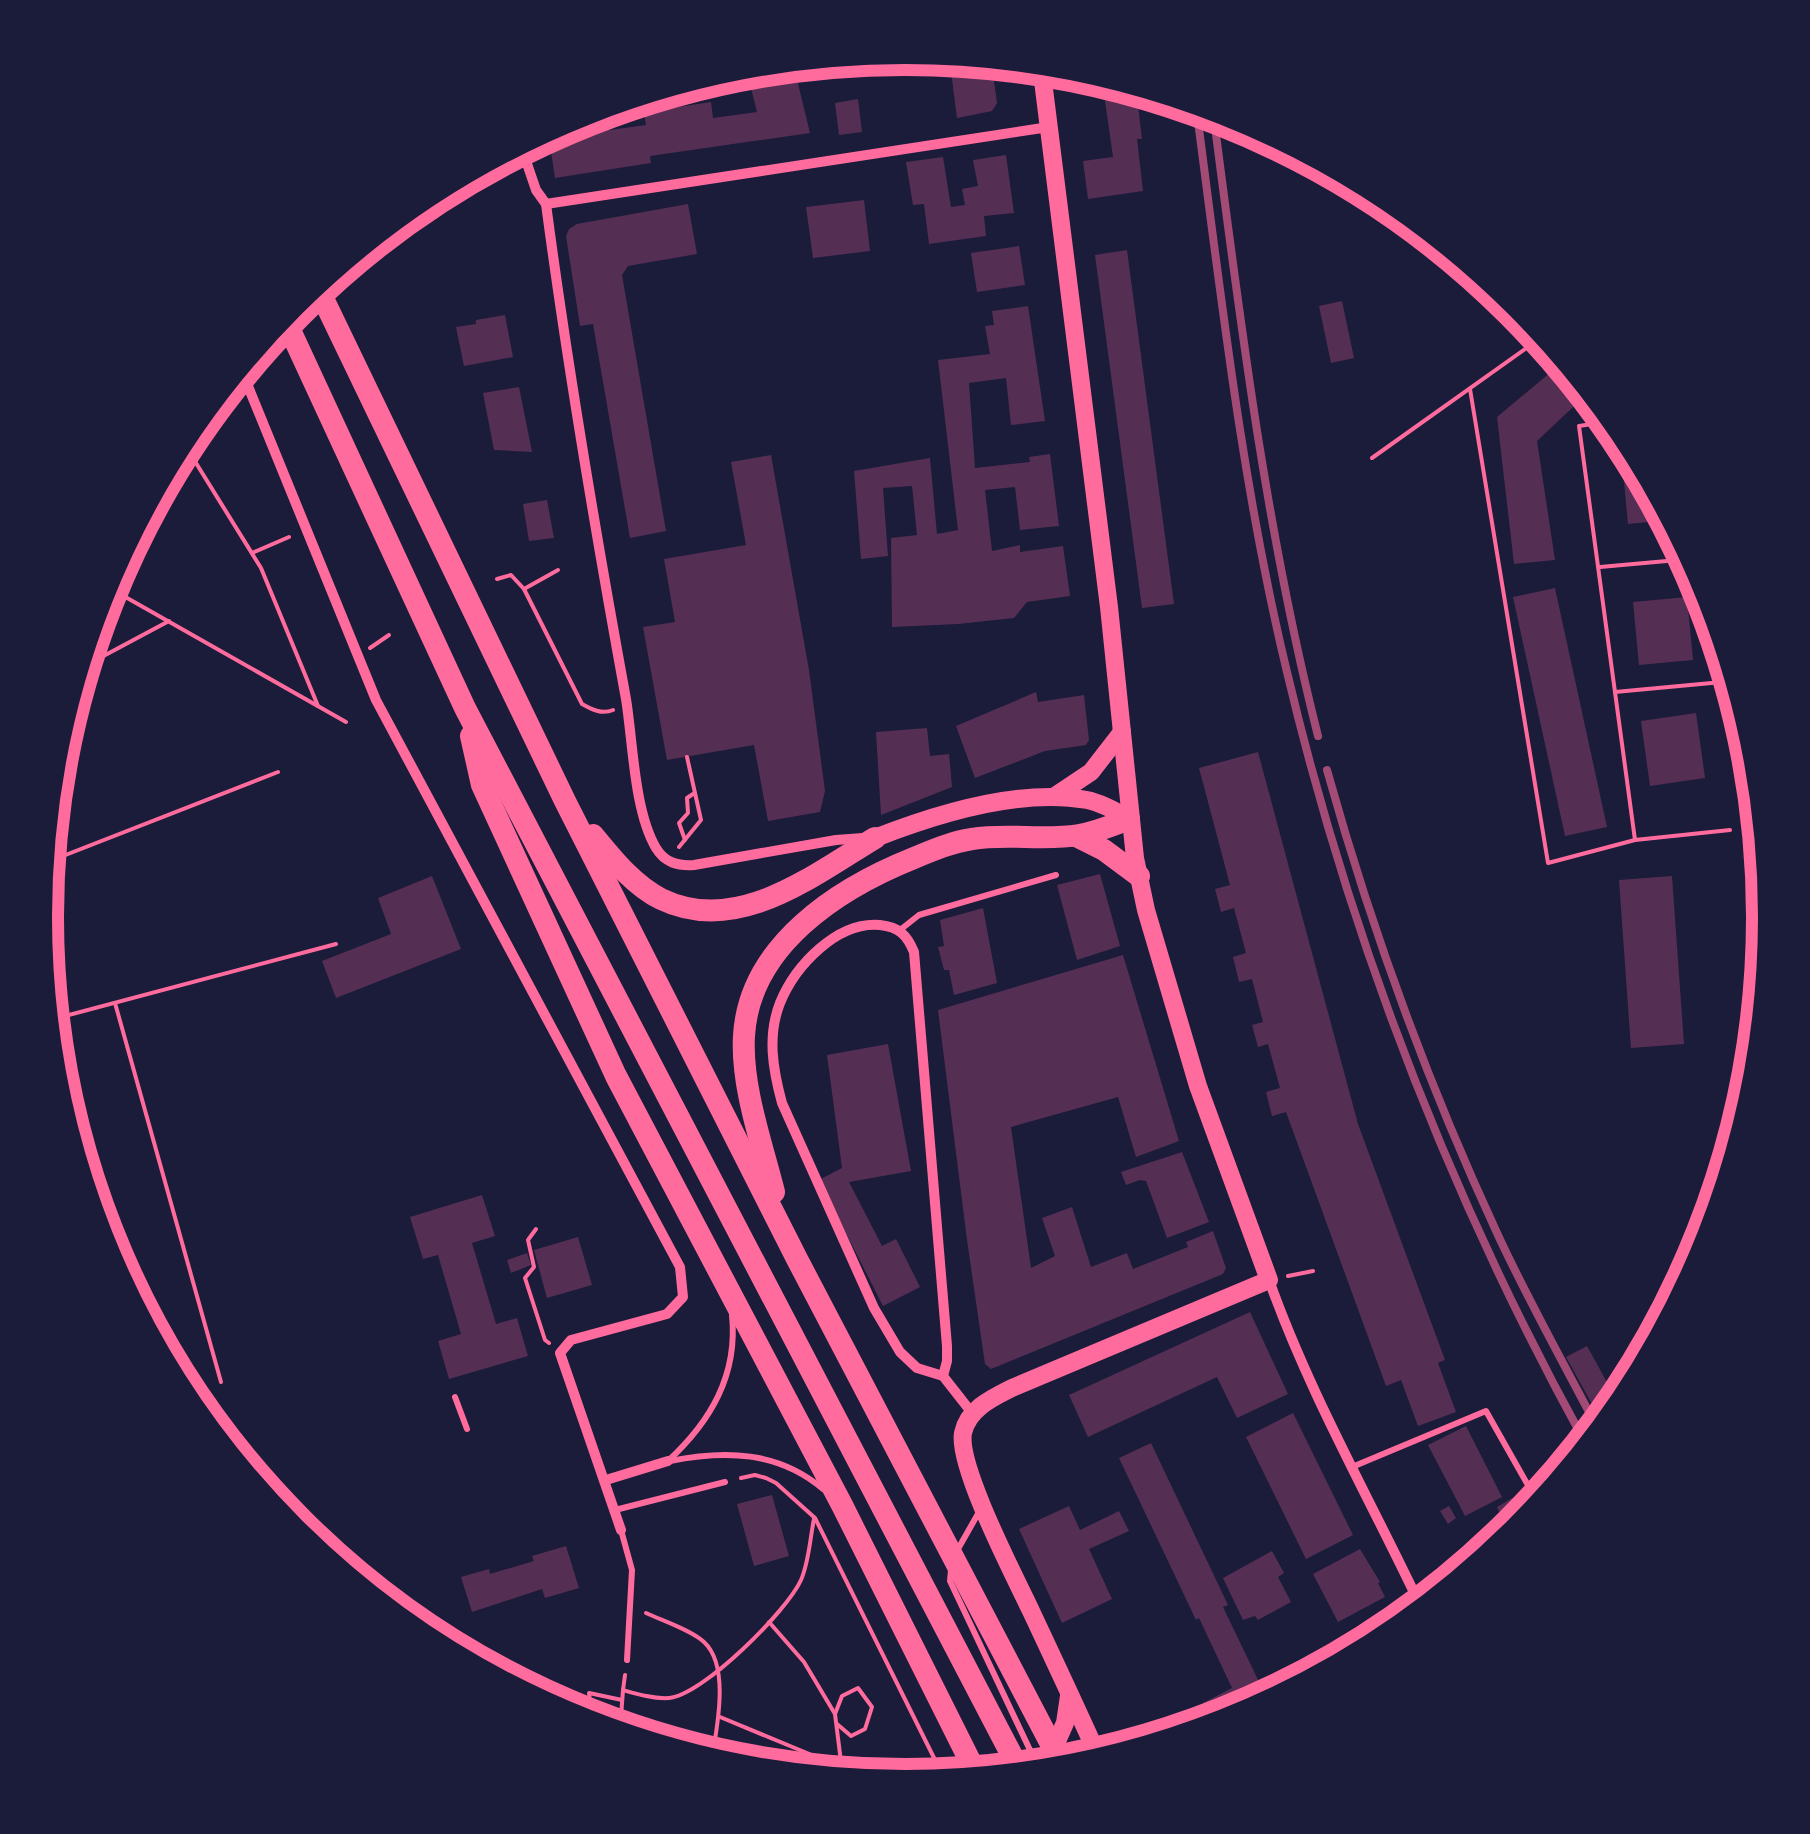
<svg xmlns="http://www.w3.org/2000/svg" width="1810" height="1834" viewBox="0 0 1810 1834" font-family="Commissioner,sans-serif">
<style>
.building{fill:#542f53}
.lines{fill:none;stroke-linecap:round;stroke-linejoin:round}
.path{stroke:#ff6b9d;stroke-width:4}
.service{stroke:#ff6b9d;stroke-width:6}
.minor{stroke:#ff6b9d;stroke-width:10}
.secondary{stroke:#ff6b9d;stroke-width:18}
.trunk{stroke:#ff6b9d;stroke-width:22}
.rail{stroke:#a44b75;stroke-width:8}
.rim{fill:none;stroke:#ff6b9d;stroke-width:12}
</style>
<rect width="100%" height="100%" fill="#1b1b3a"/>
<g class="building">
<path d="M879,55l1,13 -55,6 -2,-14z"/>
<path d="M949,56l42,4 6,43 -5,8 -35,7z"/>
<path d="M793,63l17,70 -160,23 1,7 -96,15 -7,-46 27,-14 3,-1 1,7 -6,1 2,13 14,-2 -1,-3 58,-8 -2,-13 67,-10 2,16 44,-6 -11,-44z"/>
<path d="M1071,68l59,18 1,12 6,-1 5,42h-5l6,52 -55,8 -5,-38 30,-4 -10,-70 -29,4z"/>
<path d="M858,99l4,33 -23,3 -4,-32z"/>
<path d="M1006,155l8,58 -30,3 2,20 -57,8 -5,-40 -11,1 -7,-43 37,-5 8,50 14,-2 -3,-16 16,-3 -5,-26z"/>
<path d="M864,200l6,51 -57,7 -7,-51z"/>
<path d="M688,204l9,50 -69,12 -6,9 44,256 -36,7 -37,-214 -13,2 -14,-90 3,-7 8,-5z"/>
<path d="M1019,246l6,39 -48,7 -6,-39z"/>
<path d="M1127,250l47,354 -32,4 -47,-353z"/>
<path d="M1342,301l12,57 -23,5 -12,-57z"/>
<path d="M1028,306l17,115 -34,4 -5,-47 -37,5 6,85 55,-6 -1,-5 21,-3 9,72 -39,4 -5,-43 -30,3 7,61 28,-6v7l43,-6 7,50 -43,6 -13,16 -56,6 -66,3 -1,-89 26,-3 -5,-49 -29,2 5,68 -27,3 -7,-88 76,-13 7,76 21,-4 -20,-170 52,-6 -5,-28 9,-1 -2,-14z"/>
<path d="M505,315l8,42 -49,9 -8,-39 20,-3v-4z"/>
<path d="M1563,362l25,31 -51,48 18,119 -41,4 -17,-147z"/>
<path d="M519,387l13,65 -38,-2 -11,-57z"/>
<path d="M771,455l38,215 16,121 -5,21 -52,9 -14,-76 -87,15 -24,-133 32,-5 -11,-63 82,-14 -15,-83z"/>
<path d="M1637,460l32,60 -41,4 -6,-63z"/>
<path d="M547,500l7,38 -25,3 -6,-37z"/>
<path d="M1555,588l52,239 -42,9 -52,-239z"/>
<path d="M1687,597l6,63 -54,5 -6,-63z"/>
<path d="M1036,692l2,10 46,-7 5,45 -3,5 -41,6 -70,27 -19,-52z"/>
<path d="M1696,713l9,65 -55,8 -9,-65z"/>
<path d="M927,728l3,28 19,-2 3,33 -71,28 -5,-83z"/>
<path d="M1258,752l100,372 87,236 -7,3 18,49 -38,14 -17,-46 -15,6 -100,-274 -14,4 -6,-24 14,-4 -12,-44 -10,3 -6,-22 11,-3 -11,-43 -13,3 -6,-25 13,-4 -12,-45 -13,4 -6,-23 15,-4 -31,-117z"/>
<path d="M1100,874l20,72 -43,14 -20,-75z"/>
<path d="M432,876l29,73 -125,49 -14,-37 69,-27 -13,-36z"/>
<path d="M1672,876l12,168 -53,4 -12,-168z"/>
<path d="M983,908l14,75 -43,12 -5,-25h-5l-6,-23 6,-1 -4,-26z"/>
<path d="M1123,955l56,186 -43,16 -18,-60 -107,30 20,141 24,-12 -13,-38 30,-11 19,60 36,-14 6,16 55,-22 -2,-5 27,-11 13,37 -3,6 -232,95 -6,-5 -18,-124 -29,-230z"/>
<path d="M888,1044l23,127 -62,11 33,64 14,-7 24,48 -37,19 -64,-126 23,-12 -15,-113z"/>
<path d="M1182,1152l27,70 -42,16 -21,-57 -6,-1 -14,5 -5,-13z"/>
<path d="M482,1195l13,41 -23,7 24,81 21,-6 11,38 -79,23 -11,-38 23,-7 -23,-79 -15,4 -13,-42z"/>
<path d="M578,1237l14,48 -45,13 -13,-48z"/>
<path d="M527,1253l4,12 -20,8 -4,-13z"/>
<path d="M1250,1312l38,82 -51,24 -20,-41 -129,60 -19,-42z"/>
<path d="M1587,1346l32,58 -16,20 -37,-67z"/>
<path d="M1293,1413l60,122 -47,24 -60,-122z"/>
<path d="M1466,1426l36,71 -37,19 -37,-71z"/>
<path d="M1151,1443l77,162 -5,2 37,77 70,-33 6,12 -101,53 -23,7 -9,-20 29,-15 -33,-70 -3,2 -77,-162z"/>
<path d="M772,1495l17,61 -35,10 -17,-62z"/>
<path d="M1514,1497l11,22 -24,23 -4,-6 11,-6 -11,-23z"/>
<path d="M1069,1506l11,24 39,-19 10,20 -40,18 23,50 -50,24 -43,-94z"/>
<path d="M1449,1506l7,12 -8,6 -8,-13z"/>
<path d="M566,1546l13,42 -34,10 -3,-9 -70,23 -11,-35 28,-8 1,5 44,-13 -2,-5z"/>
<path d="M1360,1549l20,33 -2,1 7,14 -47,25 -25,-48z"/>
<path d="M1272,1551l12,22 -6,4 13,25 -33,18 -3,-4 -12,4 -20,-42z"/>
<path d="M1172,1726l4,8 -33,10 1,-5z"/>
</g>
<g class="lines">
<g class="path">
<path d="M1470,389l78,474 87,-23"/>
<path d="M1611,421l-32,5 56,414 95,-10"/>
<path d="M183,442l78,126 57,138"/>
<path d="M1372,458l170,-121"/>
<path d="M252,553l37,-16"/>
<path d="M1600,567l89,-8"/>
<path d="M497,579l14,-4 13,14 58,115c9,5 20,11 31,6"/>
<path d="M106,586l240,136"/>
<path d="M524,589l34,-19"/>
<path d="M370,648l19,-13"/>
<path d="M81,668l88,-47"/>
<path d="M1615,692l118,-11"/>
<path d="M685,840l-6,-17 9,-10 -1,-15 6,-4"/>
<path d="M679,847l22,-27 -14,-63"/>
<path d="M45,863l233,-91"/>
<path d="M115,1003l106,379"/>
<path d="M50,1020l286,-76"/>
<path d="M536,1229l-8,11 6,27 -9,11 20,62 4,3"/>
<path d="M1288,1276l25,-5"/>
<path d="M741,1478l14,-3 11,3 10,5 39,35 129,260"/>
<path d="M1428,1586l23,-12"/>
<path d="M646,1613c17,8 45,17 58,29 26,24 13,85 8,116"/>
<path d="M769,1622l35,40 31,52 7,56"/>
<path d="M625,1675l-2,15c14,4 31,9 46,8 34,-3 118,-87 132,-118 8,-18 9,-42 13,-61"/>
<path d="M835,1714l7,-18 16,-8 14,19 -7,22 -14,7 -14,-12"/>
<path d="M720,1717l99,41 32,19"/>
<path d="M592,1722l-3,-29 33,7"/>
<path d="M620,1730l3,-40"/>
</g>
<g class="service">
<path d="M900,930l19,-15 137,-40"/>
<path d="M455,1397l12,32"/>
<path d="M668,1461c43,-40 70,-86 64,-146"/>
<path d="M670,1461c55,-11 108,-10 153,28"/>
<path d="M1352,1467l134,-56 52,92"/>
<path d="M615,1510l110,-28"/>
<path d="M621,1530l11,40 -5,90"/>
<path d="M958,1549l21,-37"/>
<path d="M951,1570l-1,11 89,188"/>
</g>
<g class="minor">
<path d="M521,146l15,44 10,14c22,166 50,331 80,495 7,43 8,112 30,149 9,15 22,18 38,17l142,-25 27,-2"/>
<path d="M546,204l503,-77"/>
<path d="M241,369l135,331 304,567 3,30 -16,17 -96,26 -11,13 61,177"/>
<path d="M1739,701l12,173 7,166"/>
<path d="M1269,1280c40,113 101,219 152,327"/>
<path d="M943,1376l4,-15v-15l-33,-394c-7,-17 -15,-25 -34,-27 -43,-4 -85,41 -100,78 -13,33 -7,67 2,100l92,205 26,44 17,16 26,8 29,37"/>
<path d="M606,1480l62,-19"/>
</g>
<g class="secondary">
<path d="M1041,65l68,542 26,251 11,52 52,176 71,194 -257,108c-20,10 -44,21 -49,45 -6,33 52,144 68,178 23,49 46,98 68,147"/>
<path d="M1055,796l36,-24 31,-40"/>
<path d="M875,838c61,-24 146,-50 212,-38 15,3 29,11 42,19"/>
<path d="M1045,1768l20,-45 4,-27"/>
</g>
<g class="trunk">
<path d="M317,286l248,515 232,458 266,508"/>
<path d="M284,317l181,391 555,1063"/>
<path d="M471,736l11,49 134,291 226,429 135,270"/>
<path d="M593,835c19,23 40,50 68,64 76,37 151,-23 214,-61"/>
<path d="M1076,836l28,14 35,26"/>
<path d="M774,1192c-12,-48 -33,-106 -30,-156 5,-91 95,-148 170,-178 19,-8 38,-16 58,-19 35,-6 72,2 107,-4 18,-3 34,-10 50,-16"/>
</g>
<g class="rail">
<path d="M1196,106c25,189 46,380 91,566 64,270 165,529 299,772"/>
<path d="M1213,111c27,209 53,420 105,625"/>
<path d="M1327,770c44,158 101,314 170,463 31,67 67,131 101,196"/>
</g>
</g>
<path d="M0 0H1810V1834H0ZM58 917a847 847 0 1 1 1694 0a847 847 0 1 1-1694 0Z" fill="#1b1b3a" fill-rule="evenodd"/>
<path class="rim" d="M58 917a847 847 0 1 1 1694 0a847 847 0 1 1-1694 0Z"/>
</svg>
